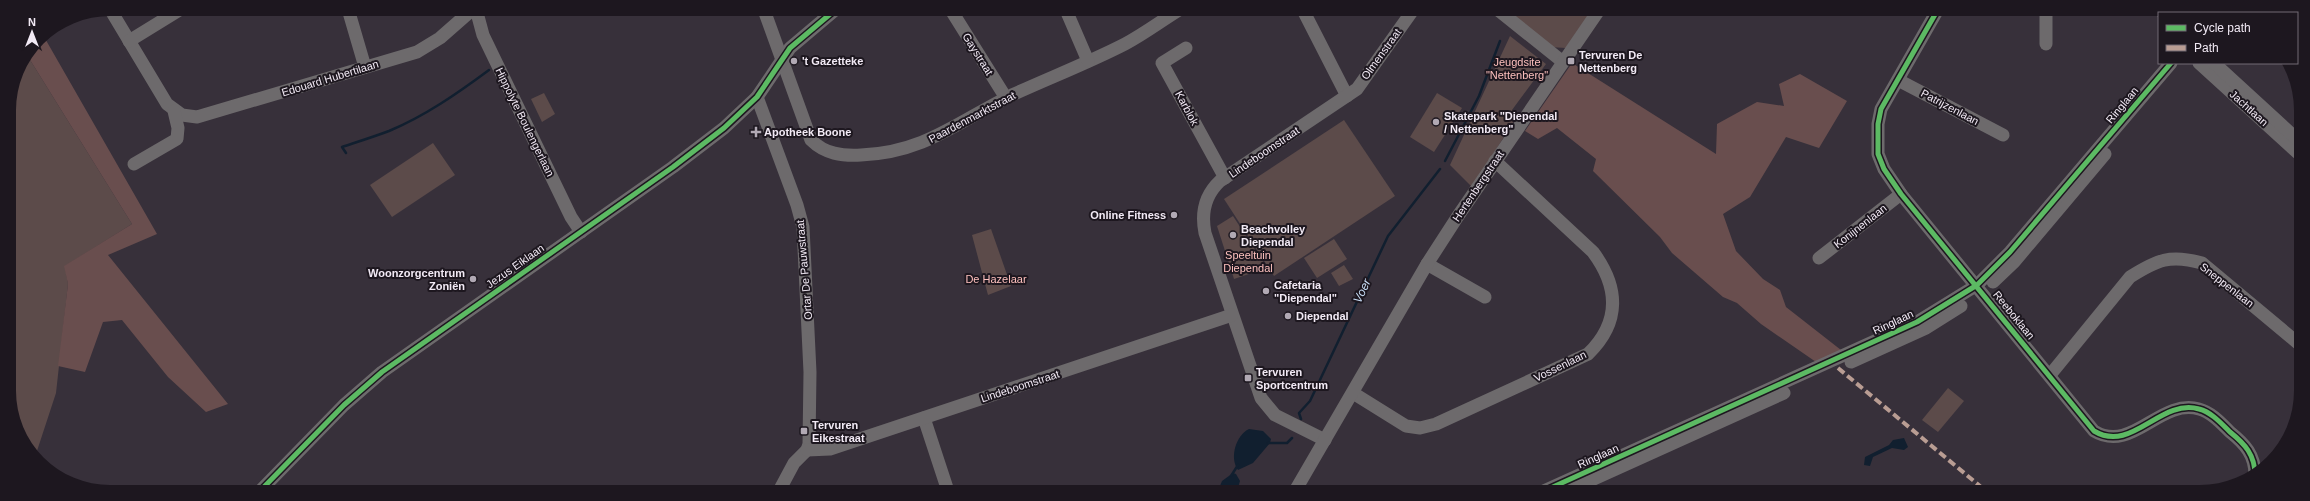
<svg xmlns="http://www.w3.org/2000/svg" width="2310" height="501" viewBox="0 0 2310 501" font-family="Arial,sans-serif">
<style>
.green{fill:#5c4b4a}
.forest{fill:#694e4e}
.water{fill:#111f2f}
.lines{fill:none;stroke-linecap:round;stroke-linejoin:round}
.stream{stroke:#111f2f;stroke-width:2.5}
.minor{stroke:#6d6a6c;stroke-width:13}
.quiet{stroke:#b99d93;stroke-width:4;stroke-dasharray:8 4;stroke-linecap:butt}
.cycleway-casing{stroke:#1d171f;stroke-width:8}
.cycleway{stroke:#5cba63;stroke-width:5}
.poi-dot{fill:#b1a9b4;stroke:#1d171f;stroke-width:1.5}
.labels{text-anchor:middle;dominant-baseline:central;stroke-width:4;stroke-linejoin:round;paint-order:stroke}
.street-label{font-size:11px;fill:#f2eaf5;stroke:#1d171f}
.poi-label{font-size:11px;font-weight:bold;fill:#f2eaf5;stroke:#1d171f;text-anchor:start}
.park-label{font-size:11px;fill:#fec1be;stroke:#1d171f}
.water-label{font-size:12px;font-style:italic;fill:#c8def7;stroke:#1d171f}
</style>
<rect width="100%" height="100%" fill="#37303a"/>
<g class="green">
<path d="M1506,10h86l-26,38 -17,-1z"/>
<path d="M1510,36l36,28 -34,46 6,5 -46,72 -22,-22z"/>
<path d="M27,55l105,169 -67,42 3,18 -12,109 -21,64 -24,-46 -2,-308 8,-32z"/>
<path d="M544,93l11,21 -13,8 -11,-23z"/>
<path d="M1437,93l25,15 -28,44 -24,-15z"/>
<path d="M1344,120l51,76 -121,80 -50,-77z"/>
<path d="M433,143l22,32 -63,42 -22,-32z"/>
<path d="M1233,216l34,52 -33,11 -17,-53z"/>
<path d="M991,229l20,57 -23,9 -16,-60z"/>
<path d="M1334,239l13,20 -30,19 -13,-20z"/>
<path d="M1344,265l9,14 -14,7 -8,-13z"/>
<path d="M1948,388l16,13 -26,31 -16,-12z"/>
</g>
<g class="forest">
<path d="M43,35l114,199 -49,21 120,149 -22,8 -38,-35 -46,-57 -19,2 -18,50 -27,-6 10,-82 -4,-18 68,-42 -105,-169 12,-17z"/>
<path d="M1572,63l144,91 1,-30 40,-22 27,4 -5,-22 21,-10 47,27 -28,47 -33,-11 -36,60 -27,17 13,37 27,28 17,11 6,17 55,43 -25,12 -55,-38 -24,-21 -14,-6 -51,-44 -12,-16 -67,-66 3,-12 -39,-31 -19,11 -13,-8z"/>
</g>
<g class="water">
<path d="M1249,429l14,2 8,8 -1,4 -17,20 -15,7c-9,-12 -2,-35 11,-41z"/>
<path d="M1904,438l4,9 -4,3 -12,-2 -19,9 -3,9 -6,-1 1,-8 24,-12 4,-5z"/>
<path d="M1233,473l3,1 4,7 -3,10h-19l4,-10z"/>
</g>
<g class="lines">
<g class="stream">
<path d="M1518,13l2,-3"/>
<path d="M346,153l-4,-6c15,-5 31,-10 47,-16 36,-15 69,-38 100,-61"/>
<path d="M1445,161l34,-65 21,-55"/>
<path d="M1301,419l-2,-6 11,-12 78,-165 52,-67"/>
<path d="M1268,443h19l5,-5"/>
<path d="M1231,476l7,-11"/>
</g>
<g class="minor">
<path d="M110,9l57,95 15,11 15,2 220,-65 23,-14 33,-29"/>
<path d="M348,9l17,58"/>
<path d="M476,9l7,26 88,182 10,15"/>
<path d="M764,10l47,130c14,14 31,16 50,15 63,-2 98,-34 151,-60 37,-17 76,-32 113,-51 19,-10 36,-23 54,-34"/>
<path d="M951,10l55,88"/>
<path d="M1066,10l22,51"/>
<path d="M1303,10l44,86"/>
<path d="M1498,10l65,52"/>
<path d="M1937,11l-56,98 -3,15v30l6,15 17,25 193,237c38,23 66,-33 105,-22 12,3 22,14 31,23 15,12 25,23 25,43"/>
<path d="M2162,11l1,2"/>
<path d="M129,41l52,-32"/>
<path d="M2046,44v-33"/>
<path d="M1186,48l-24,15 63,115"/>
<path d="M2199,63l100,91"/>
<path d="M2214,63l85,78"/>
<path d="M1898,80l105,55"/>
<path d="M757,97l40,108 6,22 7,145 -1,72 -2,6 -13,13 -15,28"/>
<path d="M134,164l43,-25 1,-11 -4,-17"/>
<path d="M1819,258l82,-64"/>
<path d="M1427,264l58,33"/>
<path d="M1993,282l21,-20 91,-108"/>
<path d="M1851,362l75,-34 35,-22"/>
<path d="M2050,375l80,-98c27,-17 40,-23 72,-14l97,81"/>
<path d="M1353,393l53,33 14,2 16,-4 152,-70c33,-32 31,-67 5,-102l-98,-91"/>
<path d="M924,418l24,73"/>
<path d="M1325,440l-50,-25 -14,-17 -56,-165c-4,-20 0,-38 15,-52l137,-92 56,-79"/>
<path d="M807,450l23,-1 402,-134"/>
<path d="M261,490l83,-85 38,-33 291,-205 51,-39 33,-31 33,-49 45,-38"/>
<path d="M1295,491l132,-227 31,-48 141,-206"/>
<path d="M1544,491l373,-169 60,-37 33,-33 161,-189"/>
<path d="M1567,491l217,-98"/>
</g>
<path class="quiet" d="M1838,368l149,124"/>
<g class="cycleway-casing">
<g id="cycleway">
<path d="M1937,11l-56,98 -3,15v30l6,15 17,25 193,237c38,23 66,-33 105,-22 12,3 22,14 31,23 15,12 25,23 25,43"/>
<path d="M261,490l83,-85 38,-33 291,-205 51,-39 33,-31 33,-49 45,-38"/>
<path d="M1544,491l373,-169 60,-37 33,-33 161,-189"/>
</g>
</g>
<use href="#cycleway" class="cycleway"/>
</g>
<g class="poi-dot">
<circle cx="794" cy="61" r="4"/>
<rect x="1567" y="57" width="8" height="8" rx="2"/>
<circle cx="1436" cy="122" r="4"/>
<path d="M754 126h4v4h4v4h-4v4h-4v-4h-4v-4h4z"/>
<circle cx="1174" cy="215" r="4"/>
<circle cx="1233" cy="235" r="4"/>
<circle cx="473" cy="279" r="4"/>
<circle cx="1266" cy="291" r="4"/>
<circle cx="1288" cy="316" r="4"/>
<rect x="1244" y="374" width="8" height="8" rx="2"/>
<rect x="800" y="427" width="8" height="8" rx="2"/>
</g>
<g class="labels">
<g class="street-label">
<text transform="translate(978 54) rotate(58)">Gaystraat</text>
<text transform="translate(1381 54) rotate(-54)">Olmenstraat</text>
<text transform="translate(330 78) rotate(-17)">Edouard Hubertilaan</text>
<text transform="translate(2122 105) rotate(-50)">Ringlaan</text>
<text transform="translate(1950 107) rotate(28)">Patrijzenlaan</text>
<text transform="translate(1187 108) rotate(62)">Karblok</text>
<text transform="translate(2249 108) rotate(42)">Jachtlaan</text>
<text transform="translate(972 117) rotate(-28)">Paardenmarktstraat</text>
<text transform="translate(525 122) rotate(64)">Hippolyte Boulengerlaan</text>
<text transform="translate(1264 152) rotate(-34)">Lindeboomstraat</text>
<text transform="translate(1478 186) rotate(-56)">Hertenbergstraat</text>
<text transform="translate(1860 226) rotate(-38)">Konijnenlaan</text>
<text transform="translate(515 266) rotate(-35)">Jezus Eiklaan</text>
<text transform="translate(804 270) rotate(-95)">Ortar De Pauwstraat</text>
<text transform="translate(2227 285) rotate(38)">Sneppenlaan</text>
<text transform="translate(2014 315) rotate(51)">Reeboklaan</text>
<text transform="translate(1893 322) rotate(-25)">Ringlaan</text>
<text transform="translate(1560 366) rotate(-26)">Vossenlaan</text>
<text transform="translate(1020 386) rotate(-18)">Lindeboomstraat</text>
<text transform="translate(1598 456) rotate(-24)">Ringlaan</text>
</g>
<g class="poi-label">
<text x="1579" y="55">Tervuren De<tspan x="1579" dy="13">Nettenberg</tspan></text>
<text x="802" y="61">'t Gazetteke</text>
<text x="1444" y="116">Skatepark "Diependal<tspan x="1444" dy="13">/ Nettenberg"</tspan></text>
<text x="764" y="132">Apotheek Boone</text>
<text x="1166" y="215" text-anchor="end">Online Fitness</text>
<text x="1241" y="229">Beachvolley<tspan x="1241" dy="13">Diependal</tspan></text>
<text x="465" y="273" text-anchor="end">Woonzorgcentrum<tspan x="465" dy="13">Zoniën</tspan></text>
<text x="1274" y="285">Cafetaria<tspan x="1274" dy="13">"Diependal"</tspan></text>
<text x="1296" y="316">Diependal</text>
<text x="1256" y="372">Tervuren<tspan x="1256" dy="13">Sportcentrum</tspan></text>
<text x="812" y="425">Tervuren<tspan x="812" dy="13">Eikestraat</tspan></text>
</g>
<g class="park-label">
<text x="1517" y="62">Jeugdsite<tspan x="1517" dy="13">"Nettenberg"</tspan></text>
<text x="1248" y="255">Speeltuin<tspan x="1248" dy="13">Diependal</tspan></text>
<text x="996" y="279">De Hazelaar</text>
</g>
<g class="water-label">
<text transform="translate(1362 291) rotate(-65)">Voer</text>
</g>
</g>
<path d="M0 0H2310V501H0ZM110 16H2200A94 94 0 0 1 2294 110V391A94 94 0 0 1 2200 485H110A94 94 0 0 1 16 391V110A94 94 0 0 1 110 16Z" fill="#1d171f" fill-rule="evenodd"/>
<rect x="2158" y="12" width="140" height="52" fill="#1d171f" stroke="#726b75"/>
<rect x="2166" y="25" width="20" height="6" fill="#5cba63" stroke="#726b75"/>
<text x="2194" y="32" font-size="12" fill="#f2eaf5">Cycle path</text>
<rect x="2166" y="45" width="20" height="6" fill="#b99d93" stroke="#726b75"/>
<text x="2194" y="52" font-size="12" fill="#f2eaf5">Path</text>
<g transform="translate(32 32)" stroke="#1d171f" stroke-width="3" paint-order="stroke">
<path d="M0-3L7 15L0 10L-7 15Z" fill="#f2eaf5"/>
<text y="-6" font-size="11" font-weight="bold" text-anchor="middle" fill="#f2eaf5">N</text>
</g>
</svg>
